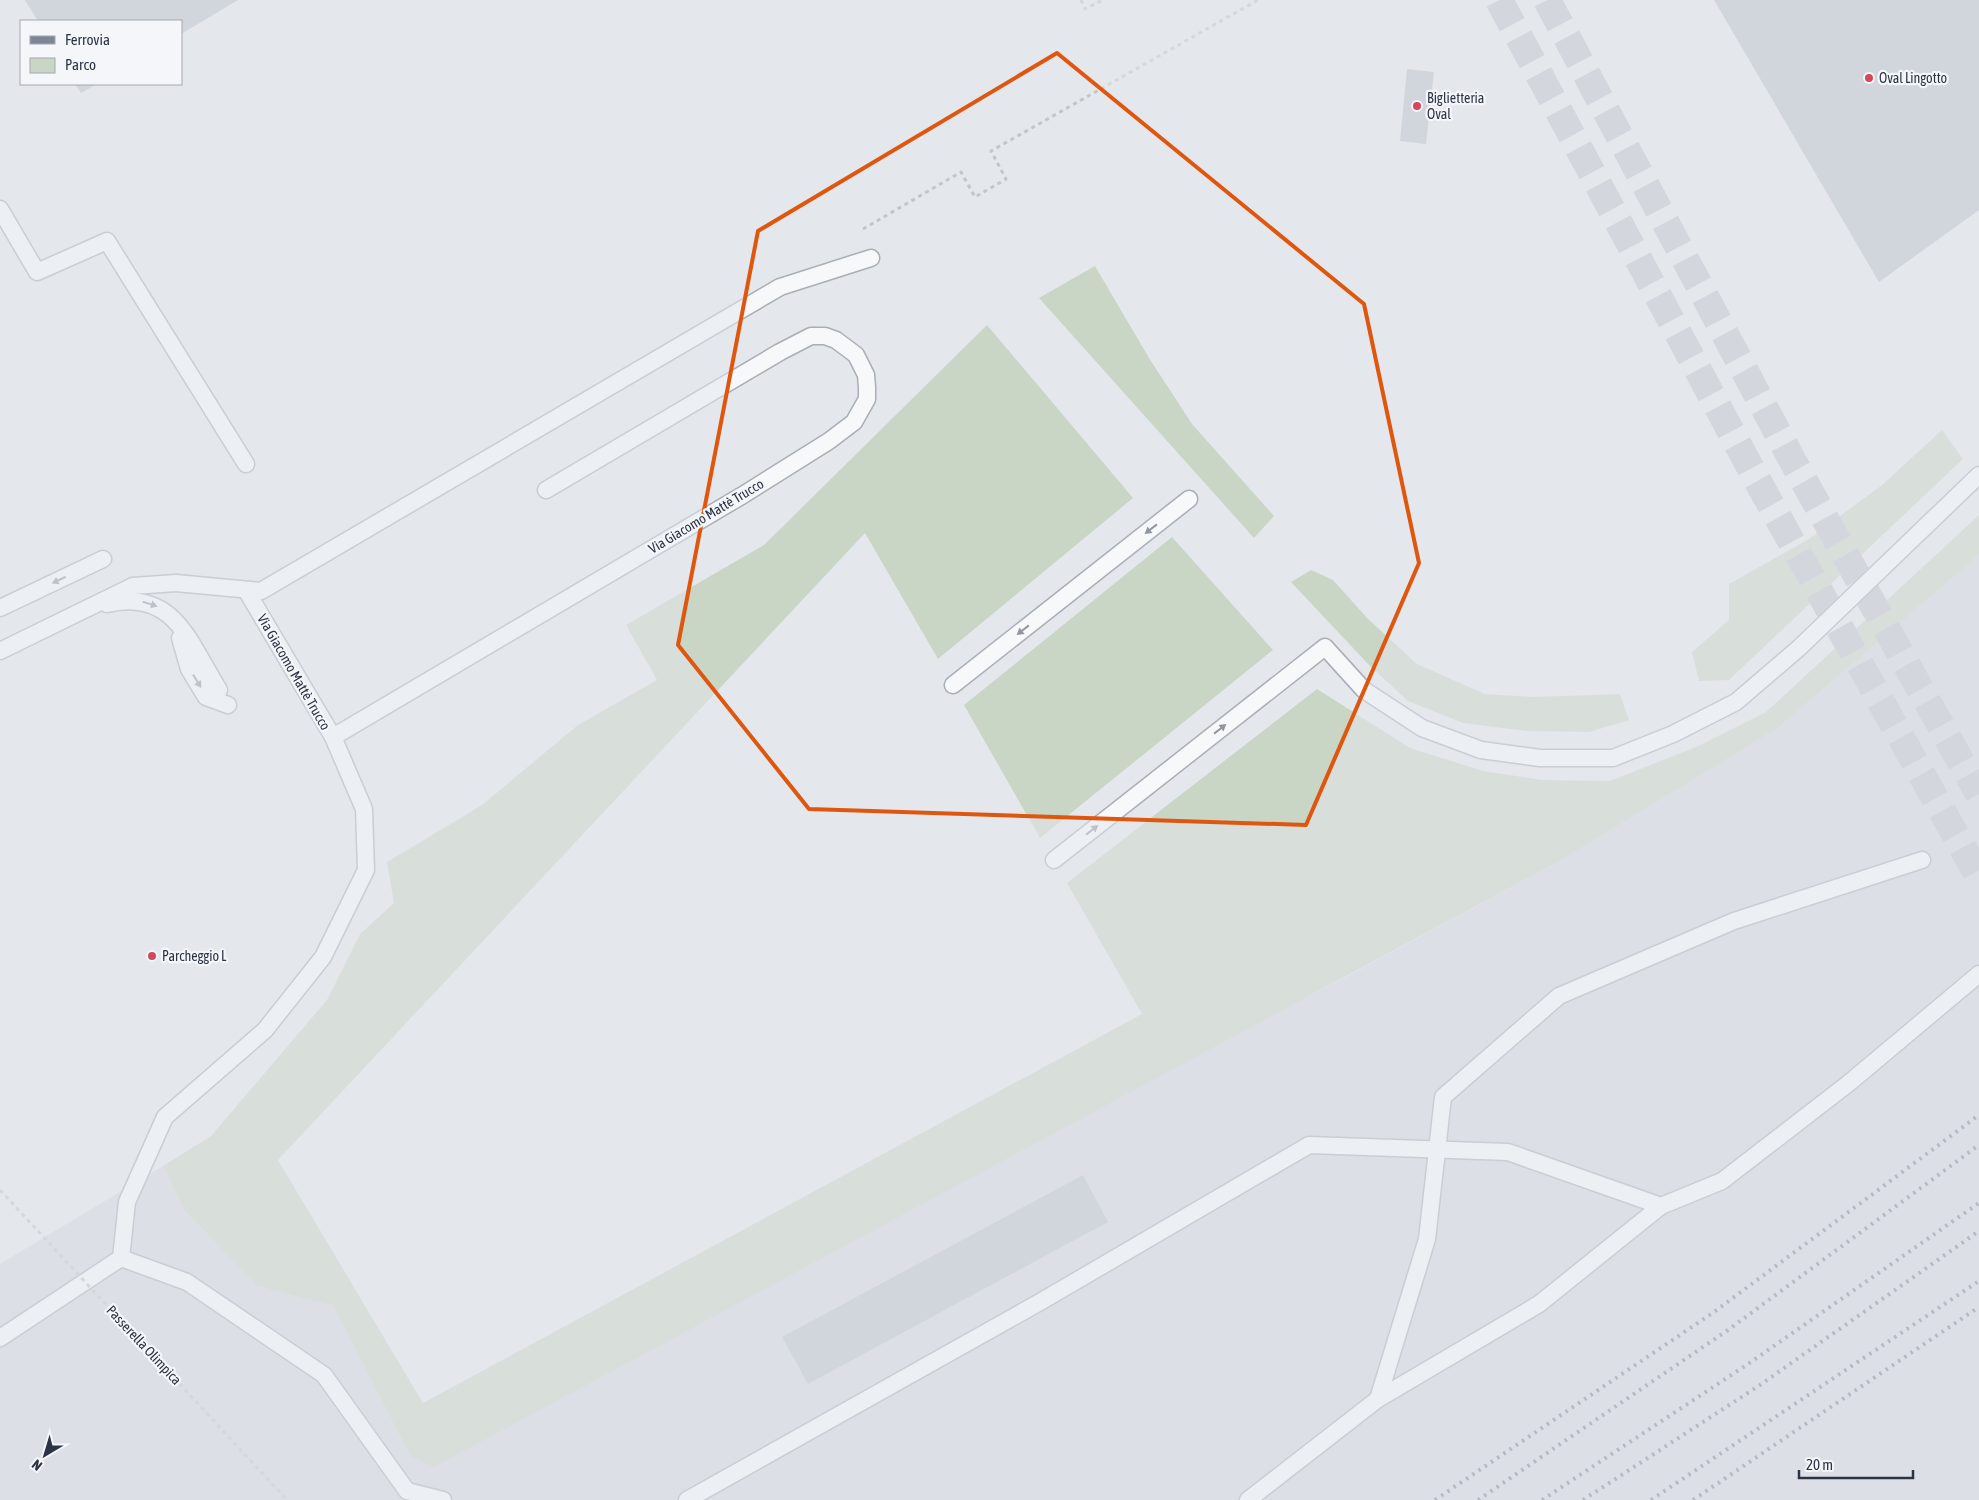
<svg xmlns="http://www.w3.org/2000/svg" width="1979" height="1500" viewBox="0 0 1979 1500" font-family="'Asap Condensed',sans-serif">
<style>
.built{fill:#d2d6de}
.green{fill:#c9d6c5}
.building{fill:#bbc0ca}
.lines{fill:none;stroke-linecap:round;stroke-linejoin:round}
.primary-tunnel{stroke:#bfc3cb;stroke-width:28;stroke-dasharray:28 14;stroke-linecap:butt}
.lane-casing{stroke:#a9aeb7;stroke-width:19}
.path{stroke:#c2c5cb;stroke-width:3;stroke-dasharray:4 4;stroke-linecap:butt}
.lane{stroke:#f7f8fa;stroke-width:16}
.rail{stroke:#7d8696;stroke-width:4;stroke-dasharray:2.5 5;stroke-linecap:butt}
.path-bridge{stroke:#c2c5cb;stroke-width:3;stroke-dasharray:4 4;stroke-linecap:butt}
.oneway{fill:#9196a0}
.marked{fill:none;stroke:#df570f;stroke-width:4;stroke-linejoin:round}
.poi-dot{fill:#d1495b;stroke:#f4f6f9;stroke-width:2}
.labels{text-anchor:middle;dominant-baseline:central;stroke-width:4.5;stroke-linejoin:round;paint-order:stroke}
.poi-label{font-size:14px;fill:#2b3445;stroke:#f4f6f9;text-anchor:start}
.street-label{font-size:14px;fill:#2b3445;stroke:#f4f6f9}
</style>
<rect width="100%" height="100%" fill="#e4e7ec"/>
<path class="built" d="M1979,555v945h-1979v-236l163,-98 21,44 73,76 76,20 77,150 936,-479 214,-116 218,-133z"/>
<g class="green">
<path d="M1095,266l54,92 43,66 82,92 -20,22 -215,-240z"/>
<path d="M987,325l146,173 -195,161 -73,-126 -587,627 145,243 719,-389 -75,-131 250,-194 93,59 73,23 59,9 68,1 86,-34 70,-35 213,-197v40l-201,173 -218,133 -1126,606 -24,-11 -77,-150 -76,-20 -73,-76 -21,-44 48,-30 116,-136 33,-66 34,-31 -7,-41 95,-57 96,-80 79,-45 -31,-55 138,-80z"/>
<path d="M1942,430l21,29 -234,221 -30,1 -7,-29 37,-32v-36l80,-45 73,-54z"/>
<path d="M1172,537l101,113 -233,188 -76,-133z"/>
<path d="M1311,570l22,10 35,39 49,45 68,30 48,3 87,-3 9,26 -40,12 -62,-1 -64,-8 -55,-22 -39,-36 -78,-83z"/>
</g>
<g class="building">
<path d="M25,0h213l-57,34v-13h-143z"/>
<path d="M1714,0h265v210l-100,72z"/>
<path d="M1407,69l27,3 -8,72 -26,-3z"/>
<path d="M75,84h22l-16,9z"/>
<path d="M1083,1175l25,47 -300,162 -26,-47z"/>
</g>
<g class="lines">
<g class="primary-tunnel">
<path d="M1499,0l258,480 222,397"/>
<path d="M1547,0l243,456 189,338"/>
</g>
<g class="lane-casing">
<g id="lane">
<path d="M0,209l37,63 70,-31 139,223"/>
<path d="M107,604c67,-16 82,38 112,86"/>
<path d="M0,608l103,-49"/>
<path d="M180,638l9,31 17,28 22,8"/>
<path d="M0,651l133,-65 43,-3 85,8 519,-304 91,-29"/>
<path d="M953,685l236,-186"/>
<path d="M333,737l410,-242 86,-54 25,-19 13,-23v-12l-1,-12 -10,-20 -20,-15 -11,-4h-14l-31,16 -234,138"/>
<path d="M1054,860l271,-213 39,43 58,38 59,22 59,8h73l60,-24 63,-32 63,-54 180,-173"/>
<path d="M121,1258l66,24 137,93 83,116 36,9"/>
<path d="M0,1338l121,-80 6,-56 38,-85 100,-87 58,-73 43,-87 -2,-61 -31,-72 -87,-147"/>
<path d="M1378,1399l161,-95 122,-98"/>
<path d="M687,1500l353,-198 269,-157 199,7 153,54 61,-25 127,-98 130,-109"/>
<path d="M1248,1500l130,-101 49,-160 16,-142 116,-101 175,-75 188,-61"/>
</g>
</g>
<g class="path">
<path d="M1081,0l4,9 18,-9"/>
<path d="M863,229l98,-57 14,25 31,-18 -15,-28 267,-151"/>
</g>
<use href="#lane" class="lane"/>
<g class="rail">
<path d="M1435,1500l279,-188 265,-197"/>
<path d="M1478,1500l250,-170 251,-185"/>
<path d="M1542,1500l206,-136 231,-161"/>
<path d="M1583,1500l177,-115 219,-154"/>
<path d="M1651,1500l328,-219"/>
<path d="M1693,1500l286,-193"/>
</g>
<path class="path-bridge" d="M0,1190l287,310"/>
</g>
<defs><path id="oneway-solid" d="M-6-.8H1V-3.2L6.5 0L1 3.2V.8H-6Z" transform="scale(1.25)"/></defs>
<g class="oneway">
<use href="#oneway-solid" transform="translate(1151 529) rotate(142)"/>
<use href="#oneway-solid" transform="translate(59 580) rotate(155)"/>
<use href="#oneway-solid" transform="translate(150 604) rotate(17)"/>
<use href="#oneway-solid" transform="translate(1023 630) rotate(142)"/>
<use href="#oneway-solid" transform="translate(197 681) rotate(58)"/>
<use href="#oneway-solid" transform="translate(1220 729) rotate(-38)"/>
<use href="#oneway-solid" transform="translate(1092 830) rotate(-38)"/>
</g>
<path d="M0 0H1979V1500H0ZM1057,53l307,251 55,259 -113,262 -497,-16 -131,-164 80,-414z" fill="#e4e7ec" fill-opacity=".55" fill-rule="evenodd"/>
<path class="marked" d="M1057,53l307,251 55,259 -113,262 -497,-16 -131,-164 80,-414z"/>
<g class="poi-dot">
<circle cx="1869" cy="78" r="5"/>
<circle cx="1417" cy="106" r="5"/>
<circle cx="152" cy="956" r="5"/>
</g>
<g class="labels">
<g class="poi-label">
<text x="1879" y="78">Oval Lingotto</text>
<text x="1427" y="98">Biglietteria<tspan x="1427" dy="16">Oval</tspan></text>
<text x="162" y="956">Parcheggio L</text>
</g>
<g class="street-label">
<text transform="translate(706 516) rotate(-31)">Via Giacomo Mattè Trucco</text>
<text transform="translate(294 672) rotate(60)">Via Giacomo Mattè Trucco</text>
<text transform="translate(144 1345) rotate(47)">Passerella Olimpica</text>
</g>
</g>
<rect x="20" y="20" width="162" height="65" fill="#f4f6f9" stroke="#a4a8b1"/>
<rect x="30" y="36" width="25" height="8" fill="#7d8696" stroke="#a4a8b1"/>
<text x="65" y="45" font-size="15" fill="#2b3445">Ferrovia</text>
<rect x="30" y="58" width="25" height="15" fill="#c9d6c5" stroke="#a4a8b1"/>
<text x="65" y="70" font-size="15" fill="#2b3445">Parco</text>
<g transform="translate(45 1455) rotate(218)" stroke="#f4f6f9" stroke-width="4" paint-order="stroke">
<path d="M0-4L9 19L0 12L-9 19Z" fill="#2b3445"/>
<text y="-8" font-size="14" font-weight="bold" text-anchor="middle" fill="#2b3445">N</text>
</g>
<path d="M1799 1470v8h114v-8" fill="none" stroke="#2b3445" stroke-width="2.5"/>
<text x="1806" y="1470" font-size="15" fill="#2b3445" stroke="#f4f6f9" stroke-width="4" paint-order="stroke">20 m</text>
</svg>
